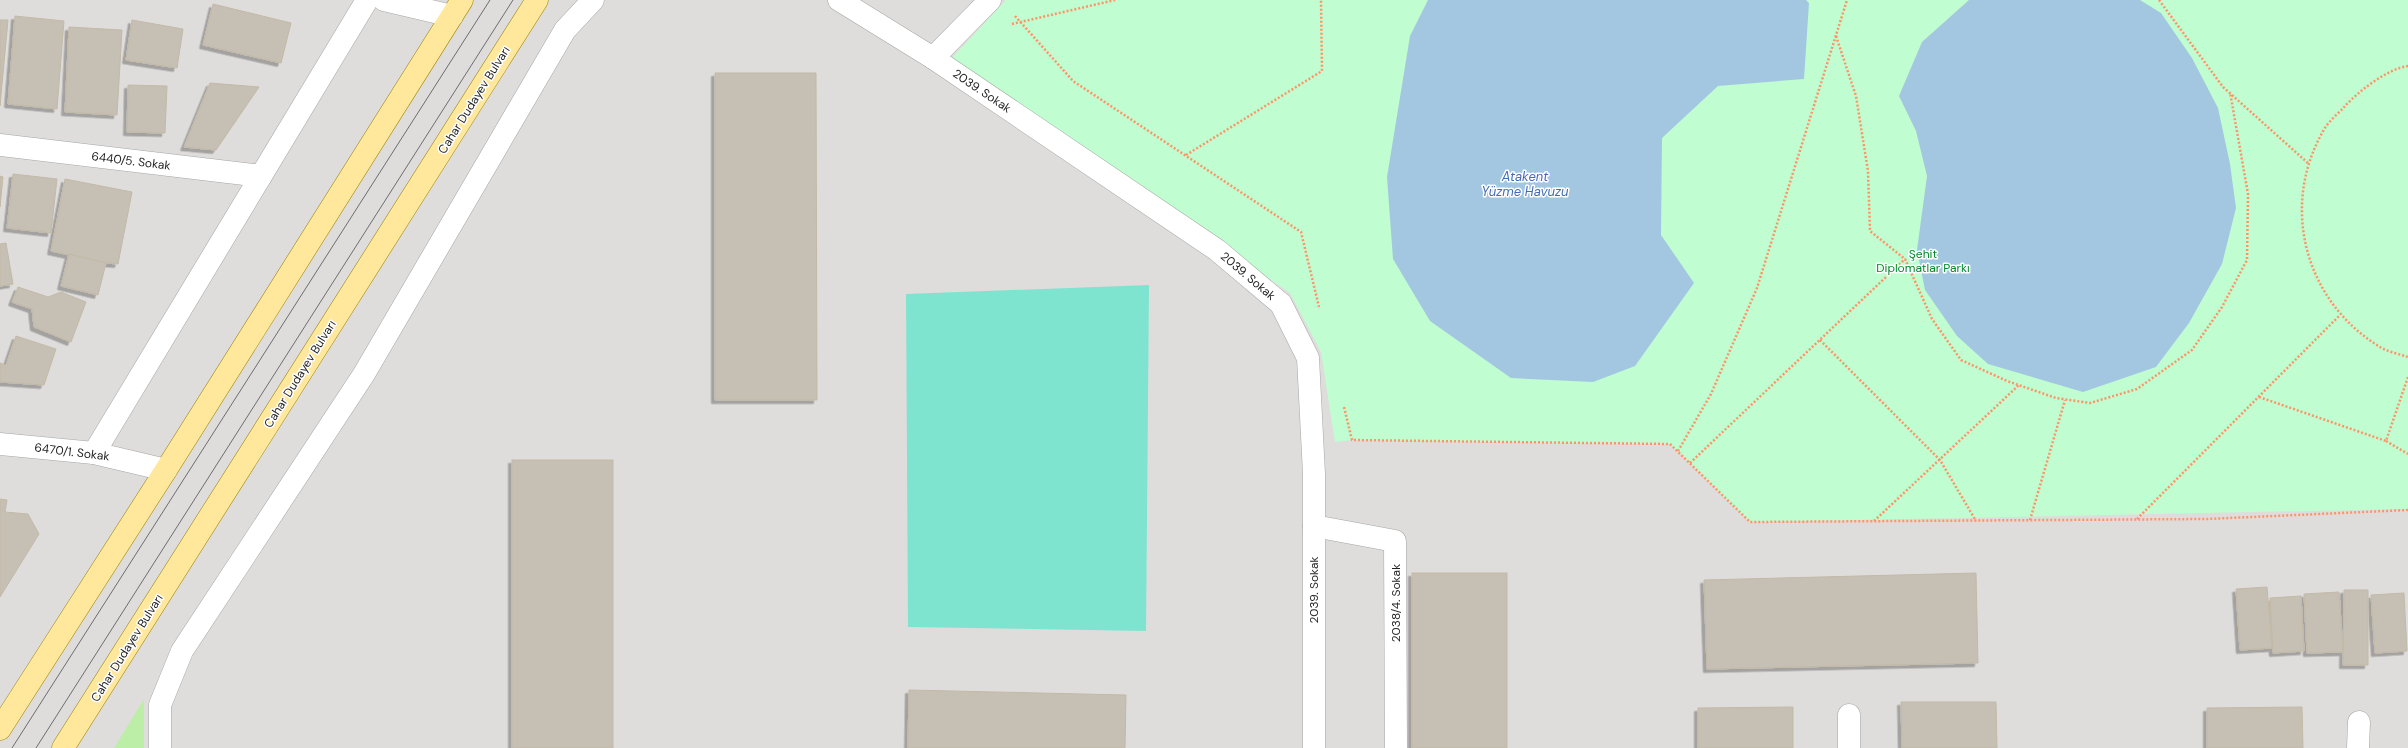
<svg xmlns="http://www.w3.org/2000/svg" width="2408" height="748" viewBox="0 0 2408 748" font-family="'DM Sans',sans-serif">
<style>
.residential{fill:#dedddc}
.grass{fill:#bdeea8}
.park{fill:#c0fdd0}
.pitch{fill:#7ee4d0}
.water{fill:#a3c7e1}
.building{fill:#c6bfb4;stroke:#c3b9a6;filter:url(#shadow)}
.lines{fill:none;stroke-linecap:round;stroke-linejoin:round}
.street-casing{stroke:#a6a6a6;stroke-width:23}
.primary-casing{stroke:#9b8400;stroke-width:23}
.path{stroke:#ff9368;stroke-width:2.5;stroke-dasharray:2 2;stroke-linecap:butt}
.street{stroke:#fff;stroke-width:22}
.primary{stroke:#ffe79c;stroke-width:22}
.tram{stroke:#6d6d6d;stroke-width:1}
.labels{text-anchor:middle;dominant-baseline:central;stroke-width:3;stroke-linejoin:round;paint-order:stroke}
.street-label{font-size:12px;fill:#1f1f1f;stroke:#fff}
.park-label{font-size:12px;fill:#058627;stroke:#fff}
.water-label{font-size:13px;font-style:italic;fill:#4569b6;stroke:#fff}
</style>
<defs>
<filter id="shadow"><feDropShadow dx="-3.5" dy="3.5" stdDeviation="0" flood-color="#0004"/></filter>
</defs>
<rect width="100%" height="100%" fill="#f1efe5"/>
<rect class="residential" x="0" y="0" width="2408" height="748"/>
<path class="grass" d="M144,699v49h-30z"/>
<path class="park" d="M1006,0h1402v509l-658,13 -80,-78 -318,-4 -17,2 -14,-90 -31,-59 -340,-233z"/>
<path class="pitch" d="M1149,285l-3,346 -238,-4 -2,-333z"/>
<g class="water">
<path d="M1428,0h378l3,3 -5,76 -86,7 -56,52 -1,97 33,48 -59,83 -42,16 -82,-4 -81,-57 -37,-62 -6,-82 23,-141z"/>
<path d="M1969,0h171l21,13 31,45 26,50 12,56 6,44 -14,56 -33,59 -33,44 -73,25 -95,-28 -31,-28 -32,-46 -8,-40 10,-74 -11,-45 -17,-35 23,-54z"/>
</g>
<g class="building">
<path d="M213,4l78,19 -10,40 -78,-18z"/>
<path d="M15,16l49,5 -7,88 -49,-5z"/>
<path d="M0,20h8l-8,86z"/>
<path d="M132,20l51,9 -6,39 -51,-8z"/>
<path d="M69,27l53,3 -5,85 -52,-3z"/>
<path d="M715,73h101l1,327h-102z"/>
<path d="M210,83l49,4 -43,63 -32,-3z"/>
<path d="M128,85l39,1 -2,47 -38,-1z"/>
<path d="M13,174l44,5 -6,54 -44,-5z"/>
<path d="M0,176l3,1 -3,30z"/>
<path d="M65,179l67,13 -14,72 -12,-1 -55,-12z"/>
<path d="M6,243l7,41 -13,2v-42z"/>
<path d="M69,254l37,9 -8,32 -37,-9z"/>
<path d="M18,287l30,10 13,-5 25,10 -15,40 -37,-15 -2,-18 -20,-7z"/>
<path d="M16,336l40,13 -12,36 -44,-3v-19l6,2z"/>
<rect x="512" y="460" width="101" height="288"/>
<path d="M0,499l7,1 -2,12 23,2 11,20 -39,63z"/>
<rect x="1412" y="573" width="95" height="175"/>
<path d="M1976,573l2,90 -271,6 -3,-89z"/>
<path d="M2267,587l5,61 -32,2 -4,-61z"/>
<path d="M2344,590h24v75h-25z"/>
<path d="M2339,592l4,60 -36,1 -3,-59z"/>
<path d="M2404,593l3,58 -32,2 -4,-58z"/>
<path d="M2301,596l3,55 -31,2 -3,-55z"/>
<path d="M909,690l217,5 -1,53h-217z"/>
<path d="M1901,702h95l1,46h-95z"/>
<path d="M1793,707v41h-95v-40z"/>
<path d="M2302,707l1,41h-96v-40z"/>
</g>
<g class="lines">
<g class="street-casing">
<g id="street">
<path d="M384,0l68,16"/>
<path d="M839,0l94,58 284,192 64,54 27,54 6,116v274"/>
<path d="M933,58l57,-58"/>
<path d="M0,145l261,31"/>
<path d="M0,444l94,9 72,17"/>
<path d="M94,453l273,-453"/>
<path d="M1314,526l81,15 1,207"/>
<path d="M1849,715v33"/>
<path d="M160,748v-43l22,-54 182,-277 201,-344 28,-30"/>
<path d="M2358,748l1,-26"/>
</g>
</g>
<g class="primary-casing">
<g id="primary">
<path d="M0,729l166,-259 296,-470"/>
<path d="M63,748l474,-748"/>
</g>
</g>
<g class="path">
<path d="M2159,0l64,87 86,77"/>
<path d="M1015,16l58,65 228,151 18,75"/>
<path d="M1012,24l103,-24"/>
<path d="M1836,36l20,60 12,75 2,60 35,28 27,60 29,41 46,21 49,17 34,5 47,-14 55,-39 30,-43 25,-47 1,-66 -18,-102"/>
<path d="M2408,66c-21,3 -49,25 -63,40 -6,7 -15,14 -20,22 -46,76 -21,173 55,219 8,5 19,7 28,10"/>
<path d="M1186,155l136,-84 -1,-71"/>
<path d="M1820,340l120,120 36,61"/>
<path d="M2259,397l127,44 22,-64"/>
<path d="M1344,407l8,33 318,4 80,78 457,-3 201,-9"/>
<path d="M2386,441l22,13"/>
<path d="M1678,451l33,-57 46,-106 90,-288"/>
<path d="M1690,463l215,-204"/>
<path d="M2137,519l203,-204"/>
<path d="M2030,520l35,-120"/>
<path d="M1874,521l145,-136"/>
</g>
<use href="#street" class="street"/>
<use href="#primary" class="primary"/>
<g class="tram">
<path d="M12,748l478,-748"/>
<path d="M36,748l477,-748"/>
</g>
</g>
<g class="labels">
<g class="street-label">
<text transform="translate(982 91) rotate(34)">2039. Sokak</text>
<text transform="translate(474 100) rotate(-58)">Cahar Dudayev Bulvarı</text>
<text transform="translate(131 161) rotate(7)">6440/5. Sokak</text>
<text transform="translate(1248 276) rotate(40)">2039. Sokak</text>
<text transform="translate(300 374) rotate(-58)">Cahar Dudayev Bulvarı</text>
<text transform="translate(72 452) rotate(7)">6470/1. Sokak</text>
<text transform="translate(1314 590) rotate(-90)">2039. Sokak</text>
<text transform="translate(1396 603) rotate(-90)">2038/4. Sokak</text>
<text transform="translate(127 648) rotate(-58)">Cahar Dudayev Bulvarı</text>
</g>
<g class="park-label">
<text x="1923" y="254">Şehit<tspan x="1923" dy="14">Diplomatlar Parkı</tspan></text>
</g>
<g class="water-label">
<text x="1525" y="176">Atakent<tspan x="1525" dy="15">Yüzme Havuzu</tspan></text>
</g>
</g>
</svg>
